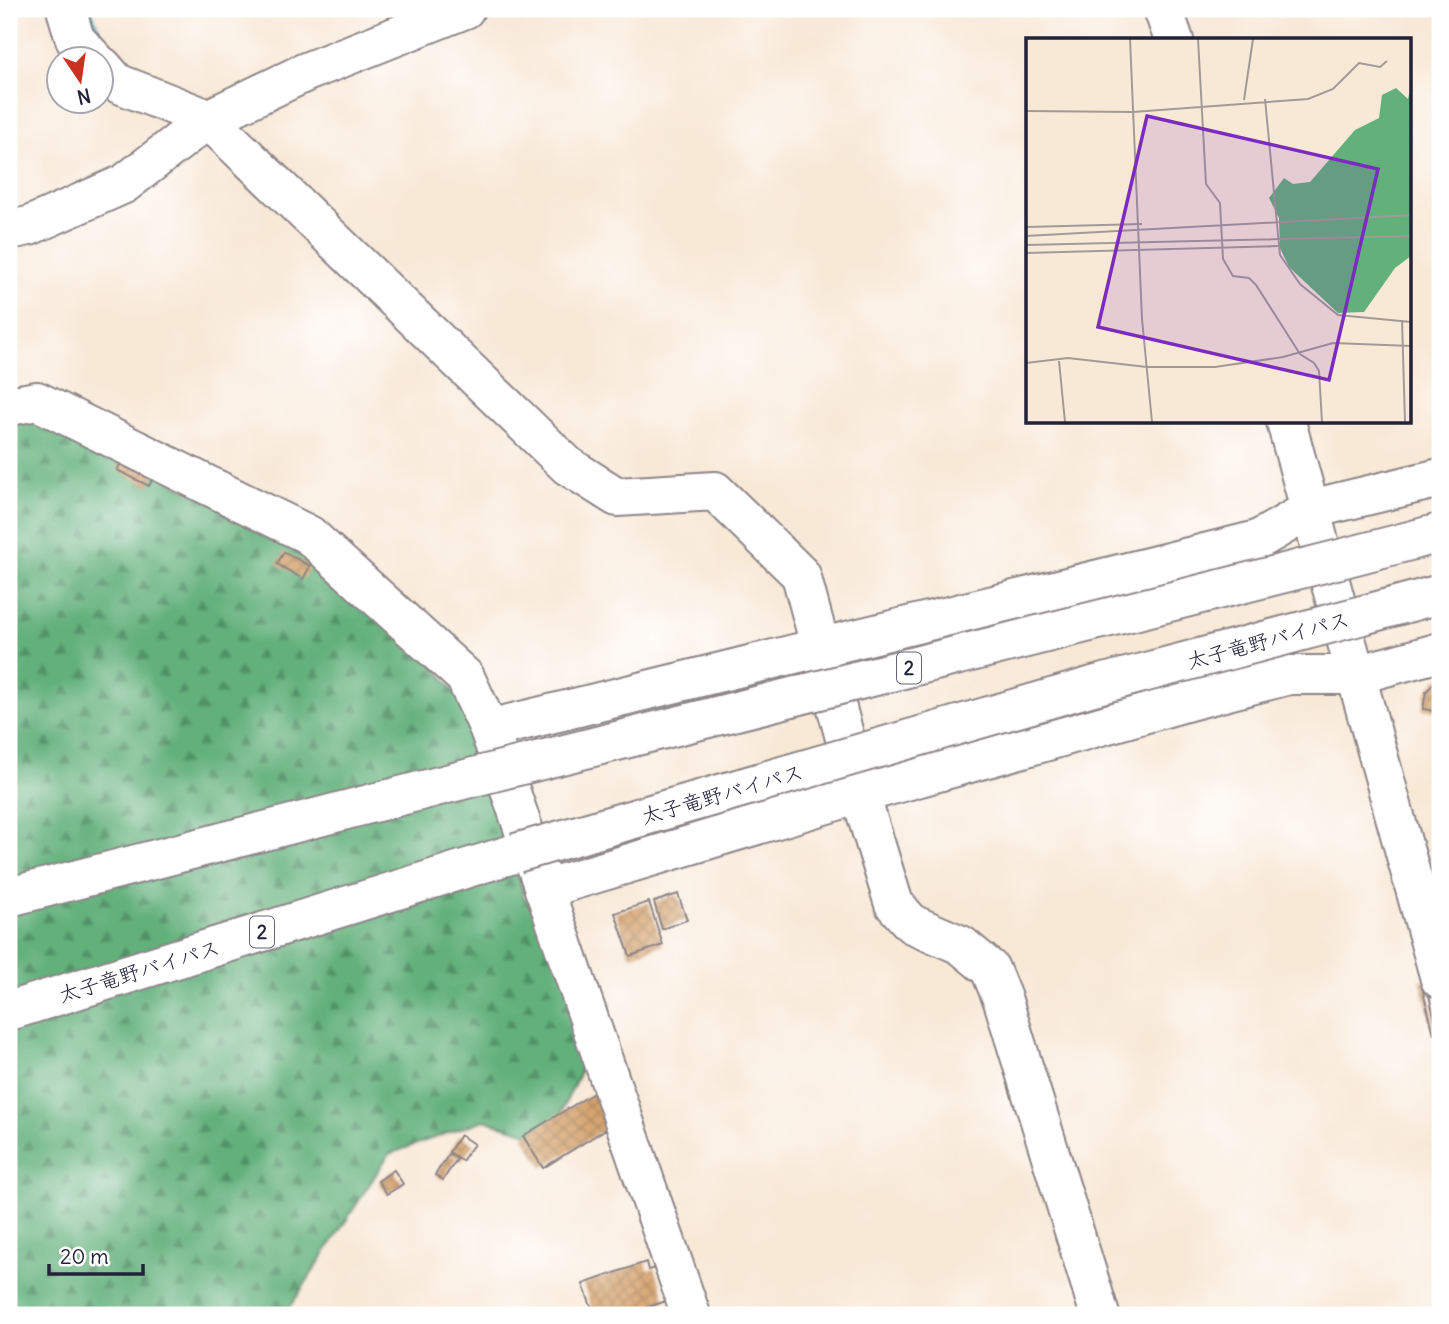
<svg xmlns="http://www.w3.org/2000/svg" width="1449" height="1324" viewBox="0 0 1449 1324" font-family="Delius,'Klee One',sans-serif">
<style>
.forest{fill:url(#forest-firs);stroke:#42695a;stroke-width:2}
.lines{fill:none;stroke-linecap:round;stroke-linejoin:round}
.stream{stroke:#43abc3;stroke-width:10}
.building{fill:url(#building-cross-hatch)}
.minor-casing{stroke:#8d8588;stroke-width:42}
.highway-casing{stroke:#8d8588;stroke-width:42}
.minor{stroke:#fff;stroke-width:38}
.highway{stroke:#fff;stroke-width:38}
.highway-bridge-casing{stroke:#8d8588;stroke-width:42;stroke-linecap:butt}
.highway-bridge{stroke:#fff;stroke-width:38}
.labels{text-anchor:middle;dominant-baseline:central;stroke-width:5;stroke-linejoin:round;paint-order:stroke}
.shield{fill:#fff;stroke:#646476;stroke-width:2}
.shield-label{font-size:19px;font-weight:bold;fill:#22223b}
.street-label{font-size:21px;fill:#22223b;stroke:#fff}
.inset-road{fill:none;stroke:#a29998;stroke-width:2}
.view{fill:#7b2cbf;fill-opacity:0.15;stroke:#7b2cbf;stroke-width:3.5}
.inset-edge{fill:none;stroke:#22223b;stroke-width:3.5}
</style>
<defs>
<pattern id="forest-firs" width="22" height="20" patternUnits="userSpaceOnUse" patternTransform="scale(1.75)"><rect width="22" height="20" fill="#62b07a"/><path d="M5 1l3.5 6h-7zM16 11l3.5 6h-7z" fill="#508f65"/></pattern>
<pattern id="building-cross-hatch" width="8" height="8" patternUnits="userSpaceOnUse" patternTransform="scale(1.75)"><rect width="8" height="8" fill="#d1995d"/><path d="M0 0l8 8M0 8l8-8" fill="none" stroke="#a97c4e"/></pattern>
</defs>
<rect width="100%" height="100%" fill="#fff"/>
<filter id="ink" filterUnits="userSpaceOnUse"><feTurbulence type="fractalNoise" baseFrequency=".0143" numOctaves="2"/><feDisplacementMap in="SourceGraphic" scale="14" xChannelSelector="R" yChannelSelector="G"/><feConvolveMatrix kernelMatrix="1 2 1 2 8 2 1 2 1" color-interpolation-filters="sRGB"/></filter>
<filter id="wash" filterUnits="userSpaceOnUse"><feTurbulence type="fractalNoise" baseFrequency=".00686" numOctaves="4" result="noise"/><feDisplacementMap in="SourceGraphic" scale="28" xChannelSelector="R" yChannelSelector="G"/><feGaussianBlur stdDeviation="1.57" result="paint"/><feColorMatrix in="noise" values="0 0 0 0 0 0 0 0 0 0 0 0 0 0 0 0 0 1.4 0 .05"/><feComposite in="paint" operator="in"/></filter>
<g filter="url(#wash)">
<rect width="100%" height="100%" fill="#f8e8d6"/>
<path class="forest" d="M40,415l248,127 110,75 78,104 48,176 87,107 -62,135 -65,-19 -95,34 -104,161h-276v-892z"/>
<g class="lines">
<path class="stream" d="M87,9l12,32"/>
</g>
<g id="blocks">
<g class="building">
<path d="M125,456l31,16 -7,14 -32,-16z"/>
<path d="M284,552l26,14 -7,13 -26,-15z"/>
<path d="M1440,676v36l-17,-3 3,-17z"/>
<path d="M678,894l9,26 -25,9 -8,-27z"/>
<path d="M649,902l14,43 -33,11 -15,-43z"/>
<path d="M1425,979l13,54 -4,1 -14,-54z"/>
<path d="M597,1091l12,36 -66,41 -20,-32z"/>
<path d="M460,1135l14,9 -12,17 -13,-9z"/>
<path d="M449,1154l8,5 -14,21 -8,-5z"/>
<path d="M394,1170l9,14 -16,10 -9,-13z"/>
<path d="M646,1262l2,8 7,-2 11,33 -41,14h-31l-11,-31z"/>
<path d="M669,1307l3,8h-25z"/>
</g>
</g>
</g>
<g filter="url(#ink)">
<use href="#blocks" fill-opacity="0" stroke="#8d8588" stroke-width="2"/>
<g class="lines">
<g class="minor-casing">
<g id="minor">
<path d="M66,9l9,30 20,21"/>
<path d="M1163,9l11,31"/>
<path d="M102,66l15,17 91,36 360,347 49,31 98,-6 86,84 59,219 34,110 18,20 49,21 29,24 13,32 97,314"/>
<path d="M9,230l20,-4 95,-42 84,-65 98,-47 159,-63"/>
<path d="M9,406l28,-5 272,134 156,142 24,52 202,586"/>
<path d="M1286,422l154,557"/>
<path d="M489,729l769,-189 53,-31 129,-31"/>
<path d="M544,889l316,-95 329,-93 100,-26h67l84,-23"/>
</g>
</g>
<g class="highway-casing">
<g id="highway">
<path d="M1344,558l96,-25"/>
<path d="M1363,615l77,-21"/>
<path d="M9,897l465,-120"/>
<path d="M9,1011l507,-158"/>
</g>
</g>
<use href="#minor" class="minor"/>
<use href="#highway" class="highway"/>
<g class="highway-bridge-casing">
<g id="highway-bridge">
<path d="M474,777l870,-219"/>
<path d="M516,853l577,-167 270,-71"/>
</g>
</g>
<use href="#highway-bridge" class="highway-bridge"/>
</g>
</g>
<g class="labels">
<g class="shield">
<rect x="897" y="652.5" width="24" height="31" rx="5"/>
<rect x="250" y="916.5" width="24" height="31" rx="5"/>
</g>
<g class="shield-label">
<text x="909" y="668">2</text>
<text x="262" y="932">2</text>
</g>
<g class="street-label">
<text transform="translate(1268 640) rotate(-15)">太子竜野バイパス</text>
<text transform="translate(722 794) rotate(-16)">太子竜野バイパス</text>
<text transform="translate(139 971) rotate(-17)">太子竜野バイパス</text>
</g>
</g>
<g transform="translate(1026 38)">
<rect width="385" height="385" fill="#f8e8d6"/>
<path d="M385,47v171l-16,12 -31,44 -26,1 -49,-46 -9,-19 -1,-30 -10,-20 15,-20 9,6 17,-2 45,-52 24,-12 3,-23 14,-7 12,11z" fill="#62b07a"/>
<path class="inset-road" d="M104,1l12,280 10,103M172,1l8,145 14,19 3,56 10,17 16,2 7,7 44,69 14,9 5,8 3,51M239,61l15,156 20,29 38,31 73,7M218,62l9,-61M0,73l107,1 175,-13 25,-10 26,-26 21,4 7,-6M0,189l116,-3M0,198l385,-21M0,207l385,-9M0,215l252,-7M376,282l3,102M33,323l6,61M0,325l42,-5 79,9h68l68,-10 50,-14 78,3"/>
<path class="view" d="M121,78l231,53 -49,211 -231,-53z"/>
<rect width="385" height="385" class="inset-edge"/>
</g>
<rect width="1449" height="1324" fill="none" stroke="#fff" stroke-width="35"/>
<g transform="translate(80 80) rotate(167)"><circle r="33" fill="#ffffff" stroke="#a7a7b1" stroke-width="2"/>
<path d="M0-5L12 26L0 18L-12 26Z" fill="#c8321e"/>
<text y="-10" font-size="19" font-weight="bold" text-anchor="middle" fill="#22223b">N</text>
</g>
<path d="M49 1264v10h94v-10" fill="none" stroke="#22223b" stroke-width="3.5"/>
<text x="60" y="1264" font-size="21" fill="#22223b" stroke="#ffffff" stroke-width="5" paint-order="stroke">20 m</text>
</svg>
